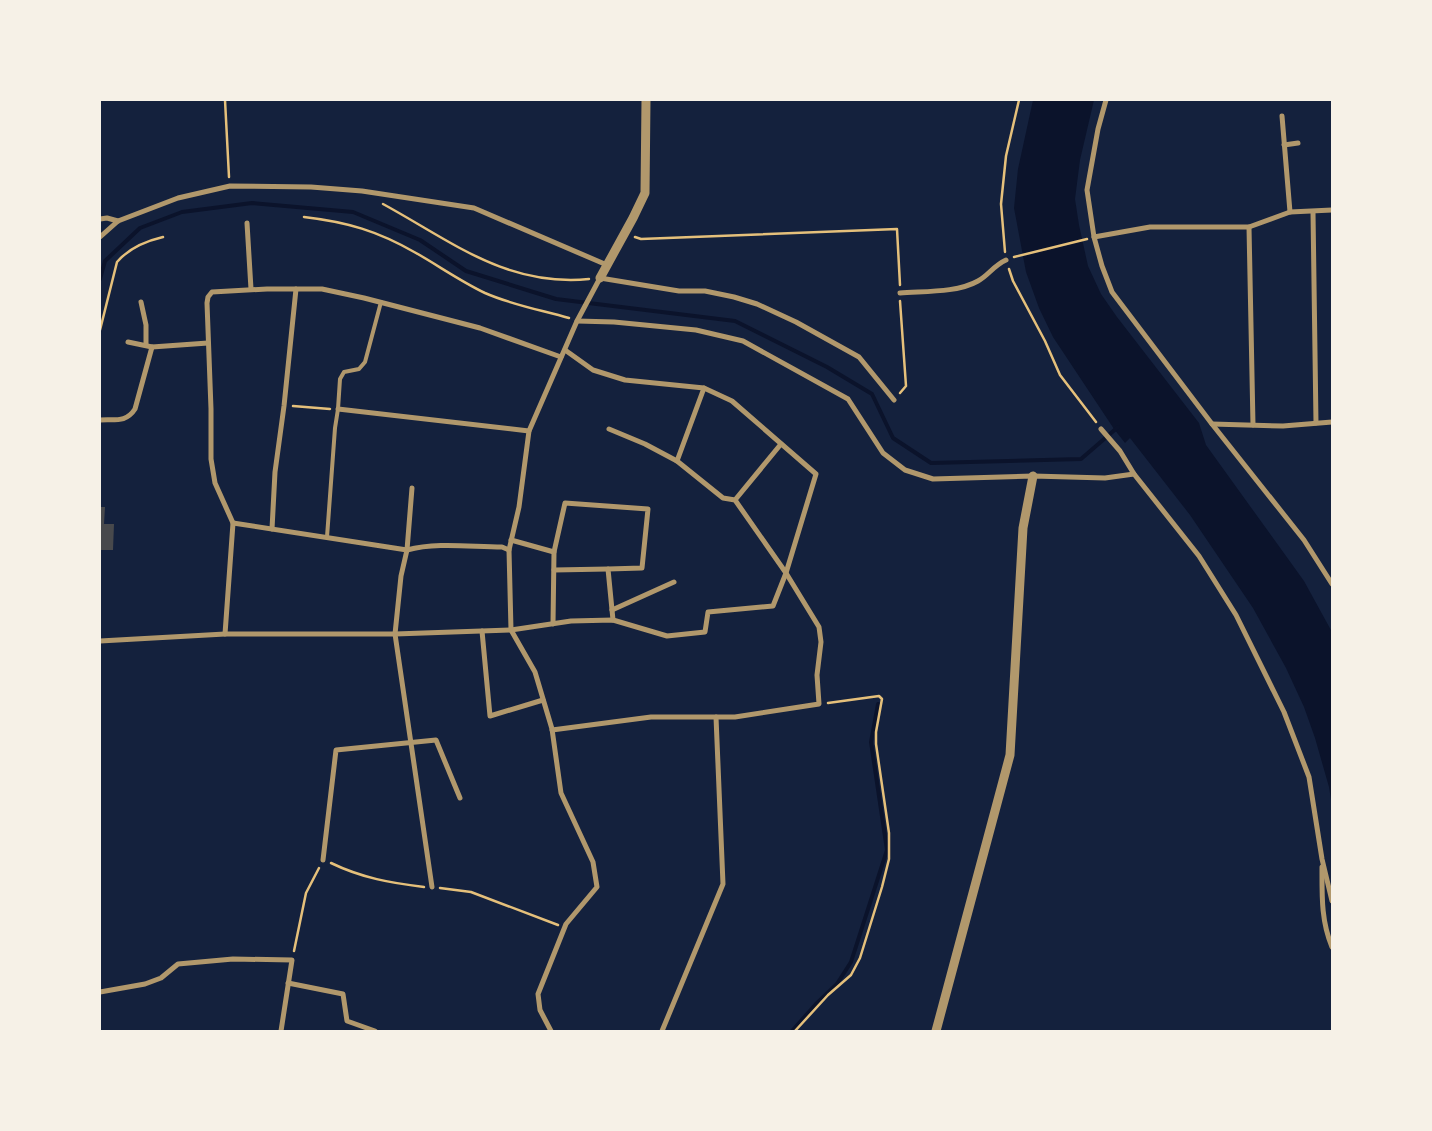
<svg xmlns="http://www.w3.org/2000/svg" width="1432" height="1131" viewBox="0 0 1432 1131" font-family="Barlow,sans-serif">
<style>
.water{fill:#0b132b}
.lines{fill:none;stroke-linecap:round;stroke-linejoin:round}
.stream{stroke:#0b132b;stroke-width:4}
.building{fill:#48494c}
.path{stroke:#e5c07b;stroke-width:2.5}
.service{stroke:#b1986c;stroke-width:4}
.minor{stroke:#b1986c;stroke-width:5}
.tertiary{stroke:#b1986c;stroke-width:9}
</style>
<rect width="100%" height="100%" fill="#14213d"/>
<path class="water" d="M1033,100h61l-14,60 -5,39 4,26 9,41 13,28 16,23 82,106 7,22 98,136 28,51v174l-3,-19 -14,-49 -11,-31 -18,-39 -33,-60 -63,-93 -60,-77 -5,5 -11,-14 -61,-92 -14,-29 -13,-36 -12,-64 4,-39z"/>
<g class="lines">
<g class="stream">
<path d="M100,279l5,-18 35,-33 42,-16 70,-9 101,9 67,28 46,31 90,28 179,22 92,46 45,27 21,44 38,25 150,-4 37,-32"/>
<path d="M792,1031l24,-27 21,-20 14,-22 36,-112 -16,-108 7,-38"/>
</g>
</g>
<path class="building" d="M100,507h5l-1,17h10l-1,26h-13z"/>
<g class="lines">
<g class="path">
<path d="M225,100l4,77"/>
<path d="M383,204c68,37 123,83 206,75"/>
<path d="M304,217c43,5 74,14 112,36 23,13 44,28 69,40 27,12 56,17 84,25"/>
<path d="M635,237l6,2 256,-10 3,56"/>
<path d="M1005,252l-4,-48 5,-48 13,-56"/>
<path d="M1014,257l73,-18"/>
<path d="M1009,269l4,12 32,60 15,34 36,47"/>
<path d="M100,330l17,-68c11,-13 29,-21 46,-25"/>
<path d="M900,393l6,-7 -6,-85"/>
<path d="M293,406l37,3"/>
<path d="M331,863c31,15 60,20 93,24"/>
<path d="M440,888l31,4 87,33"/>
<path d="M294,951l12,-58 13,-25"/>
<path d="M795,1031l33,-36 23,-20 9,-17 22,-71 7,-28v-26l-13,-89v-12l6,-33 -3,-3 -51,7"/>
</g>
<path class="service" d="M327,537l8,-109 3,-19 2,-30 4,-7 15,-3 6,-7 16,-60"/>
<g class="minor">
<path d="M1106,100l-8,29 -11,61 7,47 8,29 10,26 100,132 92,116 28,44"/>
<path d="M1282,116l8,96"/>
<path d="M1284,145l14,-2"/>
<path d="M1313,212l3,211"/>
<path d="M100,219l7,-1 11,3"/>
<path d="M247,223l4,66"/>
<path d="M1249,227l4,198"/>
<path d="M100,237l18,-16 60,-23 52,-12 81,1 51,4 112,17 133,57"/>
<path d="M1094,237l56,-10h99l41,-15 42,-2"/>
<path d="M900,293c23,-2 57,0 78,-12 11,-6 15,-15 28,-21"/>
<path d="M141,302l5,23v20"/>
<path d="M577,321l37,1 82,8 47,11 105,58 35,54 22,17 28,9 100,-3 72,2 29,-4"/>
<path d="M128,342l24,5 56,-4"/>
<path d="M338,409l191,22"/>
<path d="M100,420c15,-1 26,3 35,-11l17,-62"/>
<path d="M1212,424l71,2 49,-4"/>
<path d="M1101,429l19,22 14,23 65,82 37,59 48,97 25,65 13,82 10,42"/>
<path d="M677,461l27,-73"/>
<path d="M412,488l-5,62 -6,26 -6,58 37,253"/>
<path d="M735,500l46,-56"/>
<path d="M233,523l174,27c30,-8 64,-3 95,-3l7,3"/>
<path d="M272,529l3,-57 9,-66 12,-117"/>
<path d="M511,540l43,12"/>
<path d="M554,570l54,-1"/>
<path d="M612,610l62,-28"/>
<path d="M553,624l1,-72 11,-49 83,6 -6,59 -34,1 5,51"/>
<path d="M482,631l8,85 53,-16"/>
<path d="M225,634l8,-111 -18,-40 -4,-24v-50l-4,-106 1,-6 4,-5 55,-3h55l42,9 116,30 81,29"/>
<path d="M100,641l125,-7h170l116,-4 60,-9 42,-1 54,16 38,-4 3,-20 65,-6 13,-33 30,-99 -84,-73 -28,-13 -79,-8 -32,-10 -28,-20"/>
<path d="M552,730l99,-13h84l84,-13 -2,-29 4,-33 -2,-15 -33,-54 -51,-73 -12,-2 -46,-37 -32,-17 -36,-15"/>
<path d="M323,860l13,-110 100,-10 24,58"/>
<path d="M1322,867c0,28 -1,54 10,80"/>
<path d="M288,983l55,11 4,27 28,10"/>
<path d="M100,992l45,-8 16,-6 17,-14 55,-5 59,1 -11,71"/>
<path d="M551,1031l-11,-21 -2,-16 28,-70 31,-37 -4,-25 -32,-69 -9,-64 -17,-57 -24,-42 -2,-80 10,-43 10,-76 48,-110 23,-43 79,13h26l29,6 23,7 39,18 63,35 35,43"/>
<path d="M662,1031l61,-147 -7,-167"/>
</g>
<g class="tertiary">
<path d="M600,278l33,-60 12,-25 1,-93"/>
<path d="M936,1031l74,-276 13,-227 10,-52"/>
</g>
</g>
<rect width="1432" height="1131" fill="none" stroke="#f6f1e7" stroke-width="202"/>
</svg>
